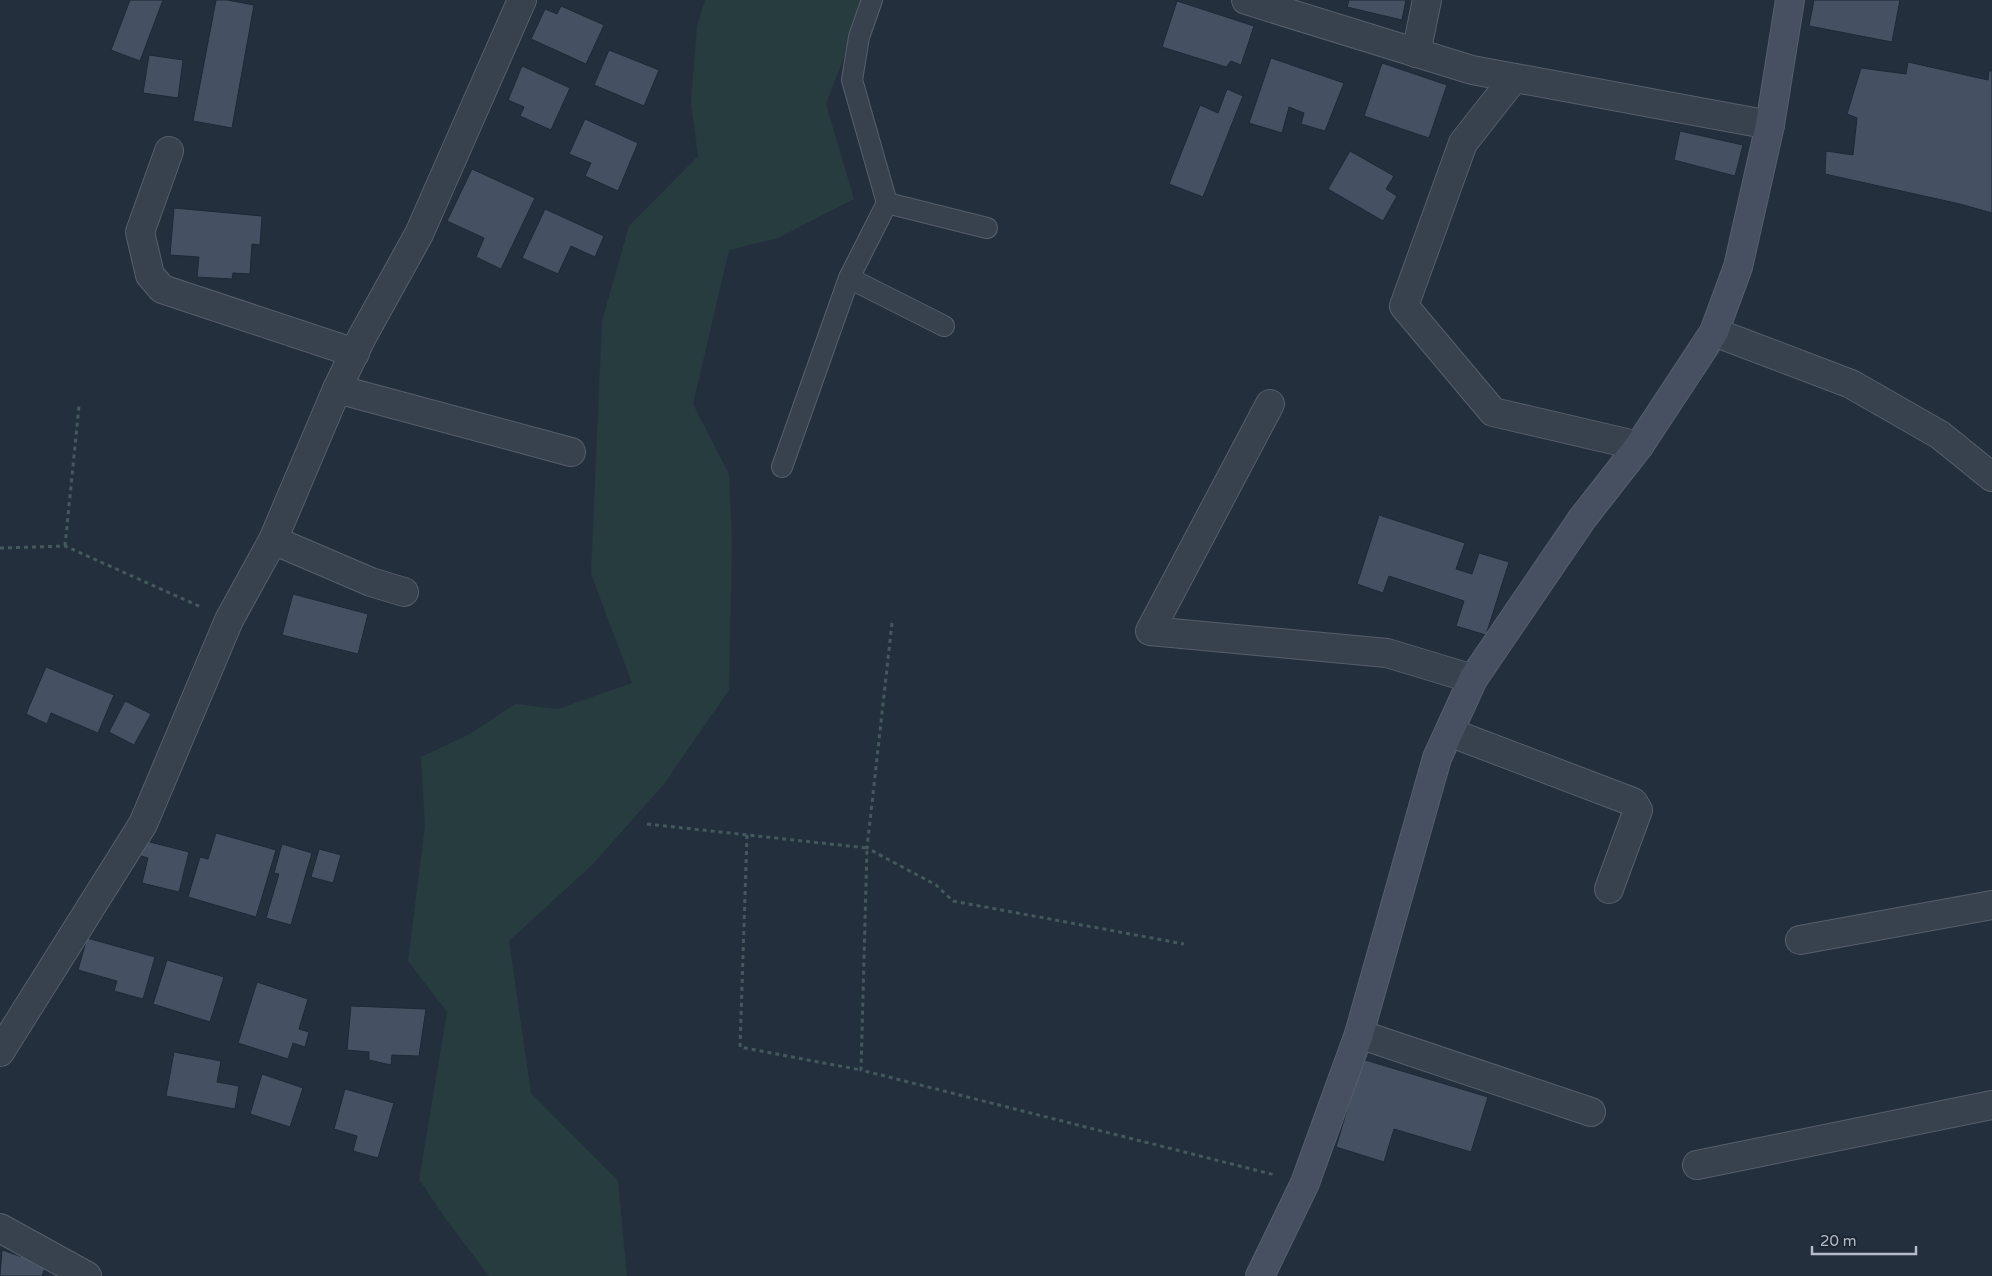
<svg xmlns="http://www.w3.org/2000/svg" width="1992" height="1276" viewBox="0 0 1992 1276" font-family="'Varela Round',sans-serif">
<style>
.green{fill:#263c3f}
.building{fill:#455162;stroke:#1f2835}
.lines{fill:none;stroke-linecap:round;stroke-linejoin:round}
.lane-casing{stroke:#565f6c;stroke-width:22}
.street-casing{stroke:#565f6c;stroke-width:30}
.secondary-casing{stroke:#565f6c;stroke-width:30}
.path{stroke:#44595c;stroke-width:3;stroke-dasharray:4 4;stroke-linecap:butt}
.lane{stroke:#38414e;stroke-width:20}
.street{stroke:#38414e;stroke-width:28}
.secondary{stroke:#465061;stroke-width:28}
</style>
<rect width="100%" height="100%" fill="#242f3e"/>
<path class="green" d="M705,0h161l-40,104 28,95 -76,39 -49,12 -36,154 36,70 3,67 -3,149 -65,94 -71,80 -84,77 22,152 87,88 9,95h-138l-44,-58 -26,-39 28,-167 -39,-51 17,-135 -4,-69 49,-23 45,-30 43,5 74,-26 -41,-109 11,-253 27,-95 69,-70 -7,-54 6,-76z"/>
<g class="building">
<path d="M130,0h33l-23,61 -29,-11z"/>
<path d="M216,0h11l27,5 -22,123 -39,-7z"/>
<path d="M1349,0h57l-4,20 -55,-13z"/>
<path d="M1814,0h86l-8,42 -83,-16z"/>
<path d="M1177,1l77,25 -13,39 -10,-4 -5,6 -64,-20z"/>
<path d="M561,6l43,19 -18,39 -55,-25 14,-30 12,5z"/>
<path d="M609,50l50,20 -15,36 -50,-21z"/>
<path d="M149,55l34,5 -5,38 -35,-5z"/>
<path d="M1271,58l73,25 -19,48 -24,-7 3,-11 -15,-6 -7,26 -33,-10z"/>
<path d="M1908,62l80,18 1,-9h3v142l-32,-9 -135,-30 1,-23 27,4 4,-37 -10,-4 14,-46 45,6z"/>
<path d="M1382,63l65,22 -18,53 -65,-22z"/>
<path d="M522,66l48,22 -19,42 -31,-14 4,-9 -16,-7z"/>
<path d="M1227,89l16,7 -40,101 -34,-13 31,-79 18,8z"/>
<path d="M585,119l53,24 -20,48 -33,-15 6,-13 -22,-9z"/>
<path d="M1680,131l63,14 -8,31 -61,-16z"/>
<path d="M1350,151l44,25 -8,13 11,7 -14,25 -55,-32z"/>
<path d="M472,169l63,29 -34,71 -25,-12 8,-19 -37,-17z"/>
<path d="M174,208l88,8 -2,29 -8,-1 -2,30 -17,-1 -1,6 -35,-2 2,-20 -29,-2z"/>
<path d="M545,209l59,27 -9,21 -24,-11 -13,28 -36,-16z"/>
<path d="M1379,515l86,28 -9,26 16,5 7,-21 30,9 -23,73 -30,-9 8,-25 -75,-25 -6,17 -26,-9z"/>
<path d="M293,594l75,20 -10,40 -76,-19z"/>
<path d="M46,667l68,28 -16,38 -47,-20 -4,11 -21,-10z"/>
<path d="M125,701l26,13 -17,31 -25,-13z"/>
<path d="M216,833l60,17 -20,67 -68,-20 12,-40 8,2z"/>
<path d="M142,840l47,12 -10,40 -37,-9 6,-25 -10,-3z"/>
<path d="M282,844l30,9 -21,72 -25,-7 13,-44 -5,-1z"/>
<path d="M319,849l22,6 -8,28 -22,-6z"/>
<path d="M87,938l68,19 -12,42 -29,-8 3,-10 -39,-11z"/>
<path d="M167,960l57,17 -14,45 -57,-18z"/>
<path d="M257,982l51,17 -9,30 10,3 -4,15 -12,-4 -5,16 -50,-16z"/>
<path d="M351,1006l75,3 -7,47 -27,-1 -1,10 -22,-5v-8l-22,-2z"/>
<path d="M174,1052l47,9 -4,21 22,4 -4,23 -69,-13z"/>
<path d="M1362,1059l126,38 -17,55 -77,-23 -10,33 -48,-15z"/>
<path d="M262,1074l41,14 -13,39 -40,-13z"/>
<path d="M345,1089l49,14 -16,55 -25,-7 4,-15 -23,-7z"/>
<path d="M2,1250l44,15 -4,11h-42z"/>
</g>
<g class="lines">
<g class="lane-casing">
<g id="lane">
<path d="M887,203l100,25"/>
<path d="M849,278l95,48"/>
<path d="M782,467l67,-189 38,-75 -35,-123 7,-43 13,-37"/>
</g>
</g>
<g class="street-casing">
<g id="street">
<path d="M1246,0l226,70 298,55"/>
<path d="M1416,53l11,-53"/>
<path d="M1514,78l-51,65 -59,163 89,106 146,34"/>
<path d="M169,151l-29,81 10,43 12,14 193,64"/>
<path d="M1714,332l137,52 89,51 52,42"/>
<path d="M337,389l234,63"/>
<path d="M1270,404l-120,227 237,22 86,26"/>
<path d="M273,540l98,42 33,10"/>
<path d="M1449,732l184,70 5,8 -29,79"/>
<path d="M1800,940l192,-35"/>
<path d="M1359,1034l232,78"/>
<path d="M0,1052l143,-228 86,-204 44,-80 64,-151 25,-52 57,-103 103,-234"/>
<path d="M1697,1165l295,-60"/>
<path d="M0,1228l87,48"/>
</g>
</g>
<g class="secondary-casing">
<path id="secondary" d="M1260,1276l45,-93 54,-149 78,-276 36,-79 109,-160 57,-73 75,-114 24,-65 32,-142 20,-125"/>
</g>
<g class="path">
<path d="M65,546l14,-140"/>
<path d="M0,548l65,-2 136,61"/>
<path d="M892,623l-25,225 69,37 17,16 231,43"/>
<path d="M647,824l220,24 -6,222 414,105"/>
<path d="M747,835l-7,212 121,23"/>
</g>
<use href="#lane" class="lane"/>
<use href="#street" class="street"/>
<use href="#secondary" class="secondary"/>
</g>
<path d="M1812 1246v8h104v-8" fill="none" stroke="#b4bcc9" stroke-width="2.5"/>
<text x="1820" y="1246" font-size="15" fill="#b4bcc9" stroke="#1d2633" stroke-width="4" paint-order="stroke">20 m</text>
</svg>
